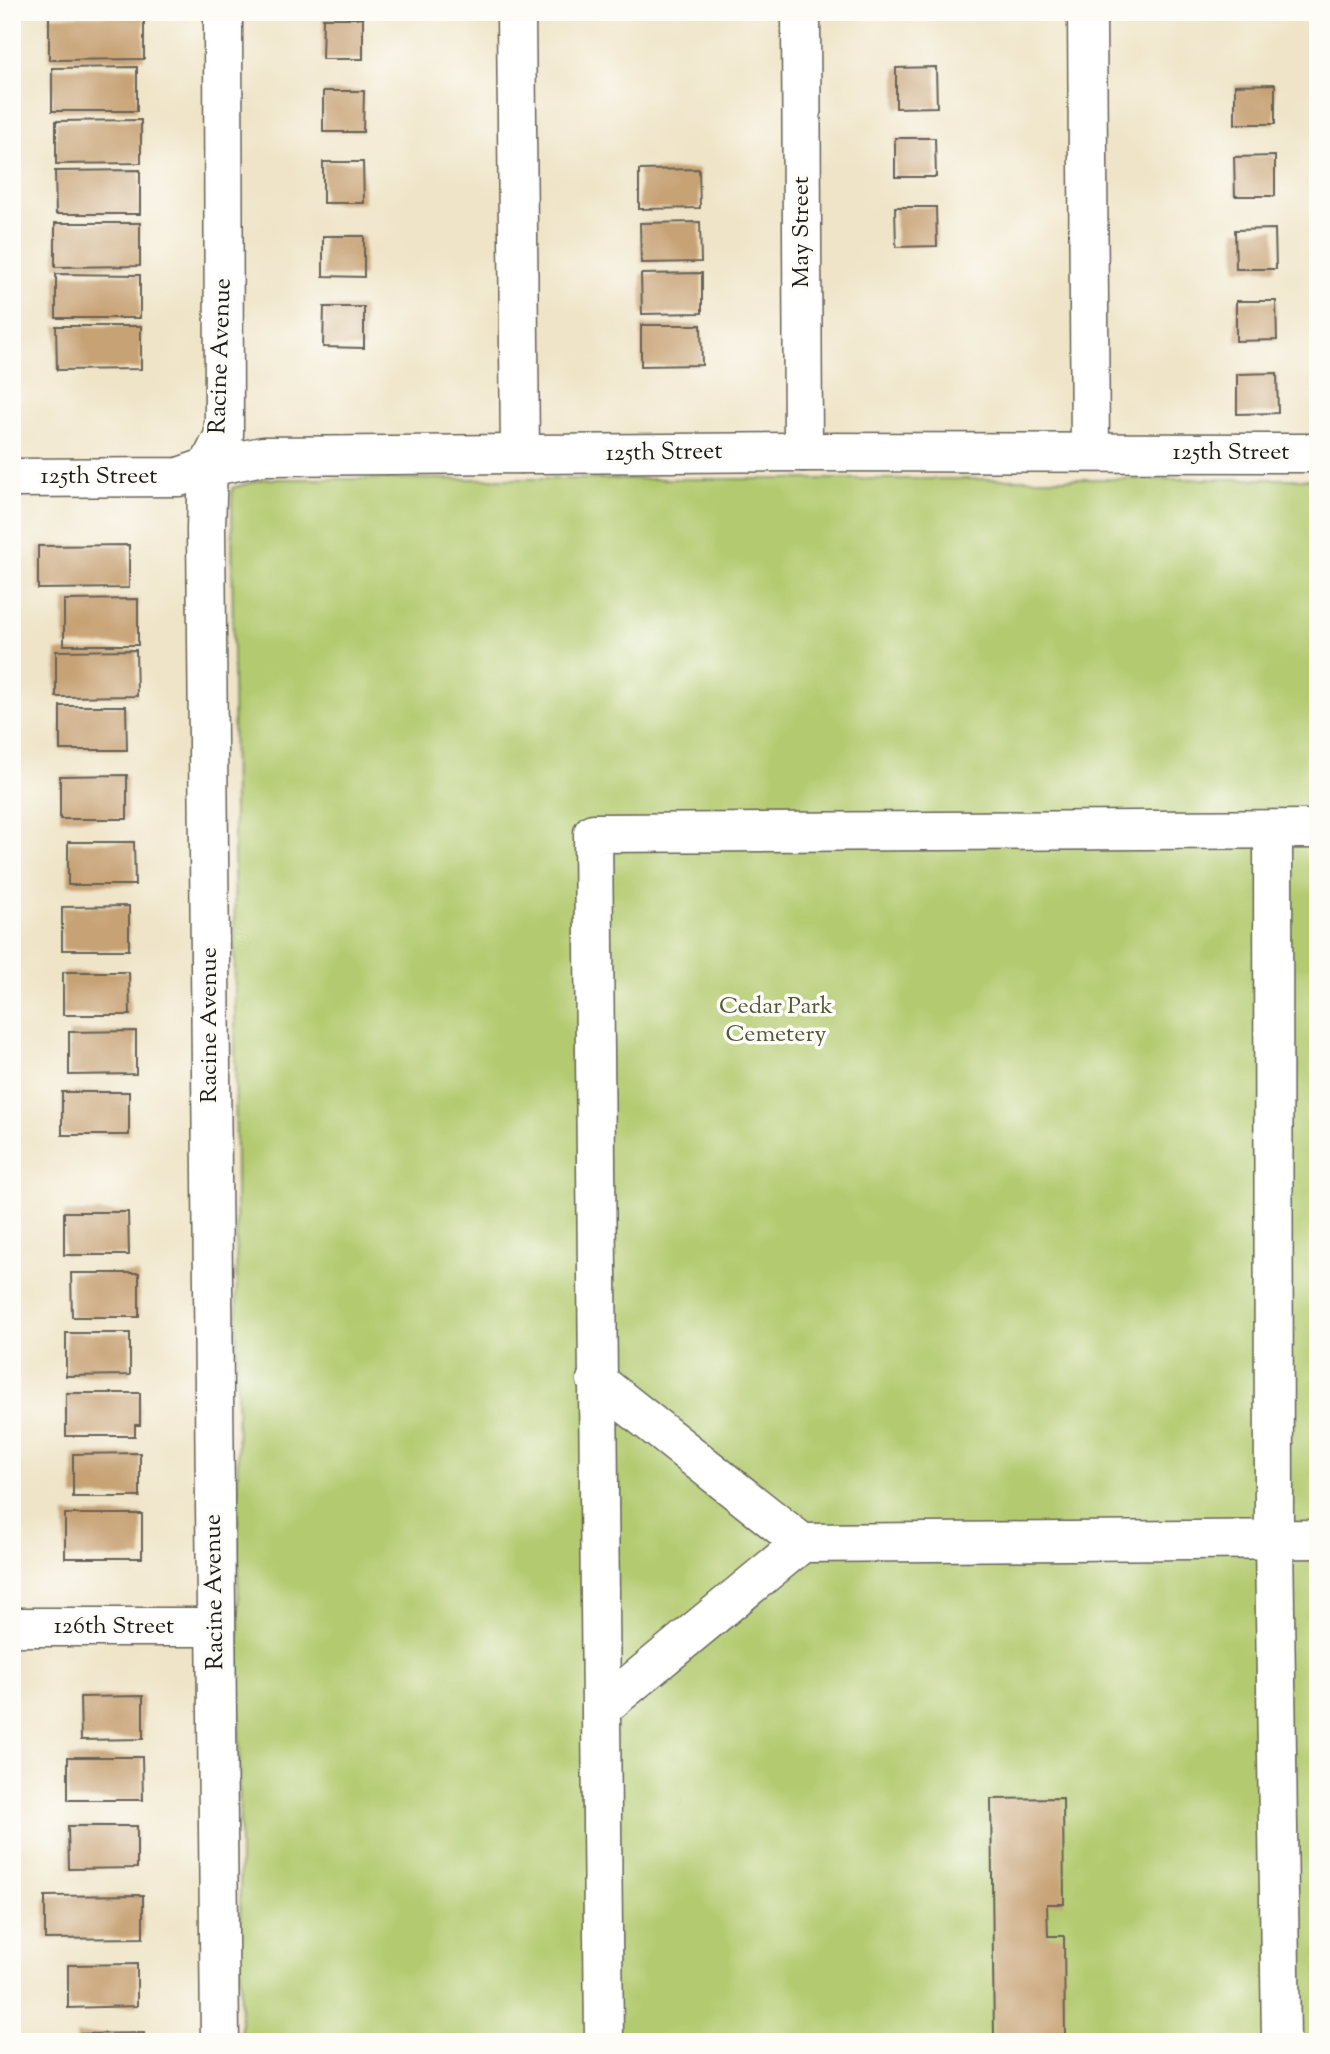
<svg xmlns="http://www.w3.org/2000/svg" width="1330" height="2054" viewBox="0 0 1330 2054" font-family="'Sorts Mill Goudy',serif">
<style>
.green{fill:#b4ca6f;stroke:#687346;stroke-width:2}
.building{fill:#c7a274}
.lines{fill:none;stroke-linecap:round;stroke-linejoin:round}
.minor-casing{stroke:#666258;stroke-width:41}
.minor{stroke:#fff;stroke-width:38}
.labels{text-anchor:middle;dominant-baseline:central;stroke-width:7;stroke-linejoin:round;paint-order:stroke}
.street-label{font-size:24px;fill:#1c1c1c;stroke:#fdfcf7}
.park-label{font-size:24px;fill:#515939;stroke:#fdfcf7}
</style>
<rect width="100%" height="100%" fill="#fdfcf7"/>
<filter id="ink" filterUnits="userSpaceOnUse"><feTurbulence type="fractalNoise" baseFrequency=".0143" numOctaves="2"/><feDisplacementMap in="SourceGraphic" scale="14" xChannelSelector="R" yChannelSelector="G"/><feConvolveMatrix kernelMatrix="1 2 1 2 8 2 1 2 1" color-interpolation-filters="sRGB"/></filter>
<filter id="wash" filterUnits="userSpaceOnUse"><feTurbulence type="fractalNoise" baseFrequency=".00686" numOctaves="4" result="noise"/><feDisplacementMap in="SourceGraphic" scale="28" xChannelSelector="R" yChannelSelector="G"/><feGaussianBlur stdDeviation="1.57" result="paint"/><feColorMatrix in="noise" values="0 0 0 0 0 0 0 0 0 0 0 0 0 0 0 0 0 1.4 0 .05"/><feComposite in="paint" operator="in"/></filter>
<g filter="url(#wash)">
<rect width="100%" height="100%" fill="#efe4c7"/>
<path class="green" d="M263,479h1055v1563h-1077l-9,-1554z"/>
<g id="blocks">
<g class="building">
<path d="M144,15v44l-95,1v-44z"/>
<path d="M323,18h40v41h-41z"/>
<path d="M137,67v44h-85v-43z"/>
<path d="M936,67l1,40 -41,1v-40z"/>
<path d="M1275,84v40h-40v-39z"/>
<path d="M323,91h41l-1,41h-40z"/>
<path d="M141,120v43l-85,1v-43z"/>
<path d="M895,138h40l1,39h-41z"/>
<path d="M1275,156v40h-40l-1,-39z"/>
<path d="M323,162h40l1,41h-41z"/>
<path d="M699,169l1,39 -61,1v-39z"/>
<path d="M140,170v44h-84l-1,-43z"/>
<path d="M895,207h41l1,39 -41,1z"/>
<path d="M700,222l1,40 -60,1 -1,-40z"/>
<path d="M55,223h85v43l-85,1z"/>
<path d="M1275,229l1,40h-40l-1,-39z"/>
<path d="M323,236h41v41l-41,-1z"/>
<path d="M702,273v40l-60,1 -1,-40z"/>
<path d="M56,274l84,1v43h-84z"/>
<path d="M1236,301h40l1,39 -41,1z"/>
<path d="M324,307h40v41l-41,-1z"/>
<path d="M641,325h60l1,40 -61,1z"/>
<path d="M56,326h85v43l-84,1z"/>
<path d="M1277,373l1,40 -41,1v-40z"/>
<path d="M129,545v43l-91,1v-43z"/>
<path d="M138,599v46h-74v-45z"/>
<path d="M136,650l1,46 -81,1v-46z"/>
<path d="M60,706h66l1,44h-67z"/>
<path d="M127,775v44h-67v-43z"/>
<path d="M68,842h66l1,43h-67z"/>
<path d="M129,906v44h-67v-43z"/>
<path d="M63,972h66l1,43h-67z"/>
<path d="M136,1031v43l-67,1v-43z"/>
<rect x="62" y="1092" width="67" height="43"/>
<path d="M64,1212h64l1,43h-65z"/>
<path d="M71,1273h68v44h-67z"/>
<path d="M66,1333h64v42l-64,1z"/>
<path d="M66,1393h74v32h-5v11h-69z"/>
<path d="M140,1453v44h-67v-43z"/>
<rect x="65" y="1514" width="77" height="44"/>
<path d="M143,1696v43l-62,1 -1,-43z"/>
<path d="M68,1757h74l1,43h-75z"/>
<path d="M1063,1798l1,106h-17l1,32h16l1,102 -71,1 -3,-240z"/>
<path d="M68,1826h69v42l-68,1z"/>
<path d="M143,1895v43l-98,1v-43z"/>
<path d="M137,1964v42l-69,2v-43z"/>
<path d="M144,2033v9h-68v-8z"/>
</g>
</g>
</g>
<g filter="url(#ink)">
<use href="#blocks" fill-opacity="0" stroke="#666258" stroke-width="2"/>
<g class="lines">
<g class="minor-casing">
<g id="minor">
<path d="M516,12l4,442"/>
<path d="M801,12l2,440"/>
<path d="M1087,12l3,440"/>
<path d="M12,478l167,-1 29,-10 55,-11 540,-4 515,1"/>
<path d="M1273,830l1,709 7,503"/>
<path d="M596,1380l206,163"/>
<path d="M12,1627h203"/>
<path d="M603,1707l199,-164 516,-4"/>
<path d="M220,2042l-14,-1514 2,-61 16,-32 -1,-423"/>
<path d="M604,2042l-11,-1209 725,-4"/>
</g>
</g>
<use href="#minor" class="minor"/>
</g>
</g>
<g class="labels">
<g class="street-label">
<text transform="translate(802 232) rotate(-90)">May Street</text>
<text transform="translate(221 356) rotate(-88)">Racine Avenue</text>
<text transform="translate(664 453) rotate(-1)">125th Street</text>
<text x="1231" y="453">125th Street</text>
<text x="99" y="477">125th Street</text>
<text transform="translate(210 1025) rotate(-90)">Racine Avenue</text>
<text transform="translate(215 1592) rotate(-91)">Racine Avenue</text>
<text x="114" y="1627">126th Street</text>
</g>
<g class="park-label">
<text x="776" y="1007">Cedar Park<tspan x="776" dy="28">Cemetery</tspan></text>
</g>
</g>
<rect width="1330" height="2054" fill="none" stroke="#fdfcf7" stroke-width="42"/>
</svg>
